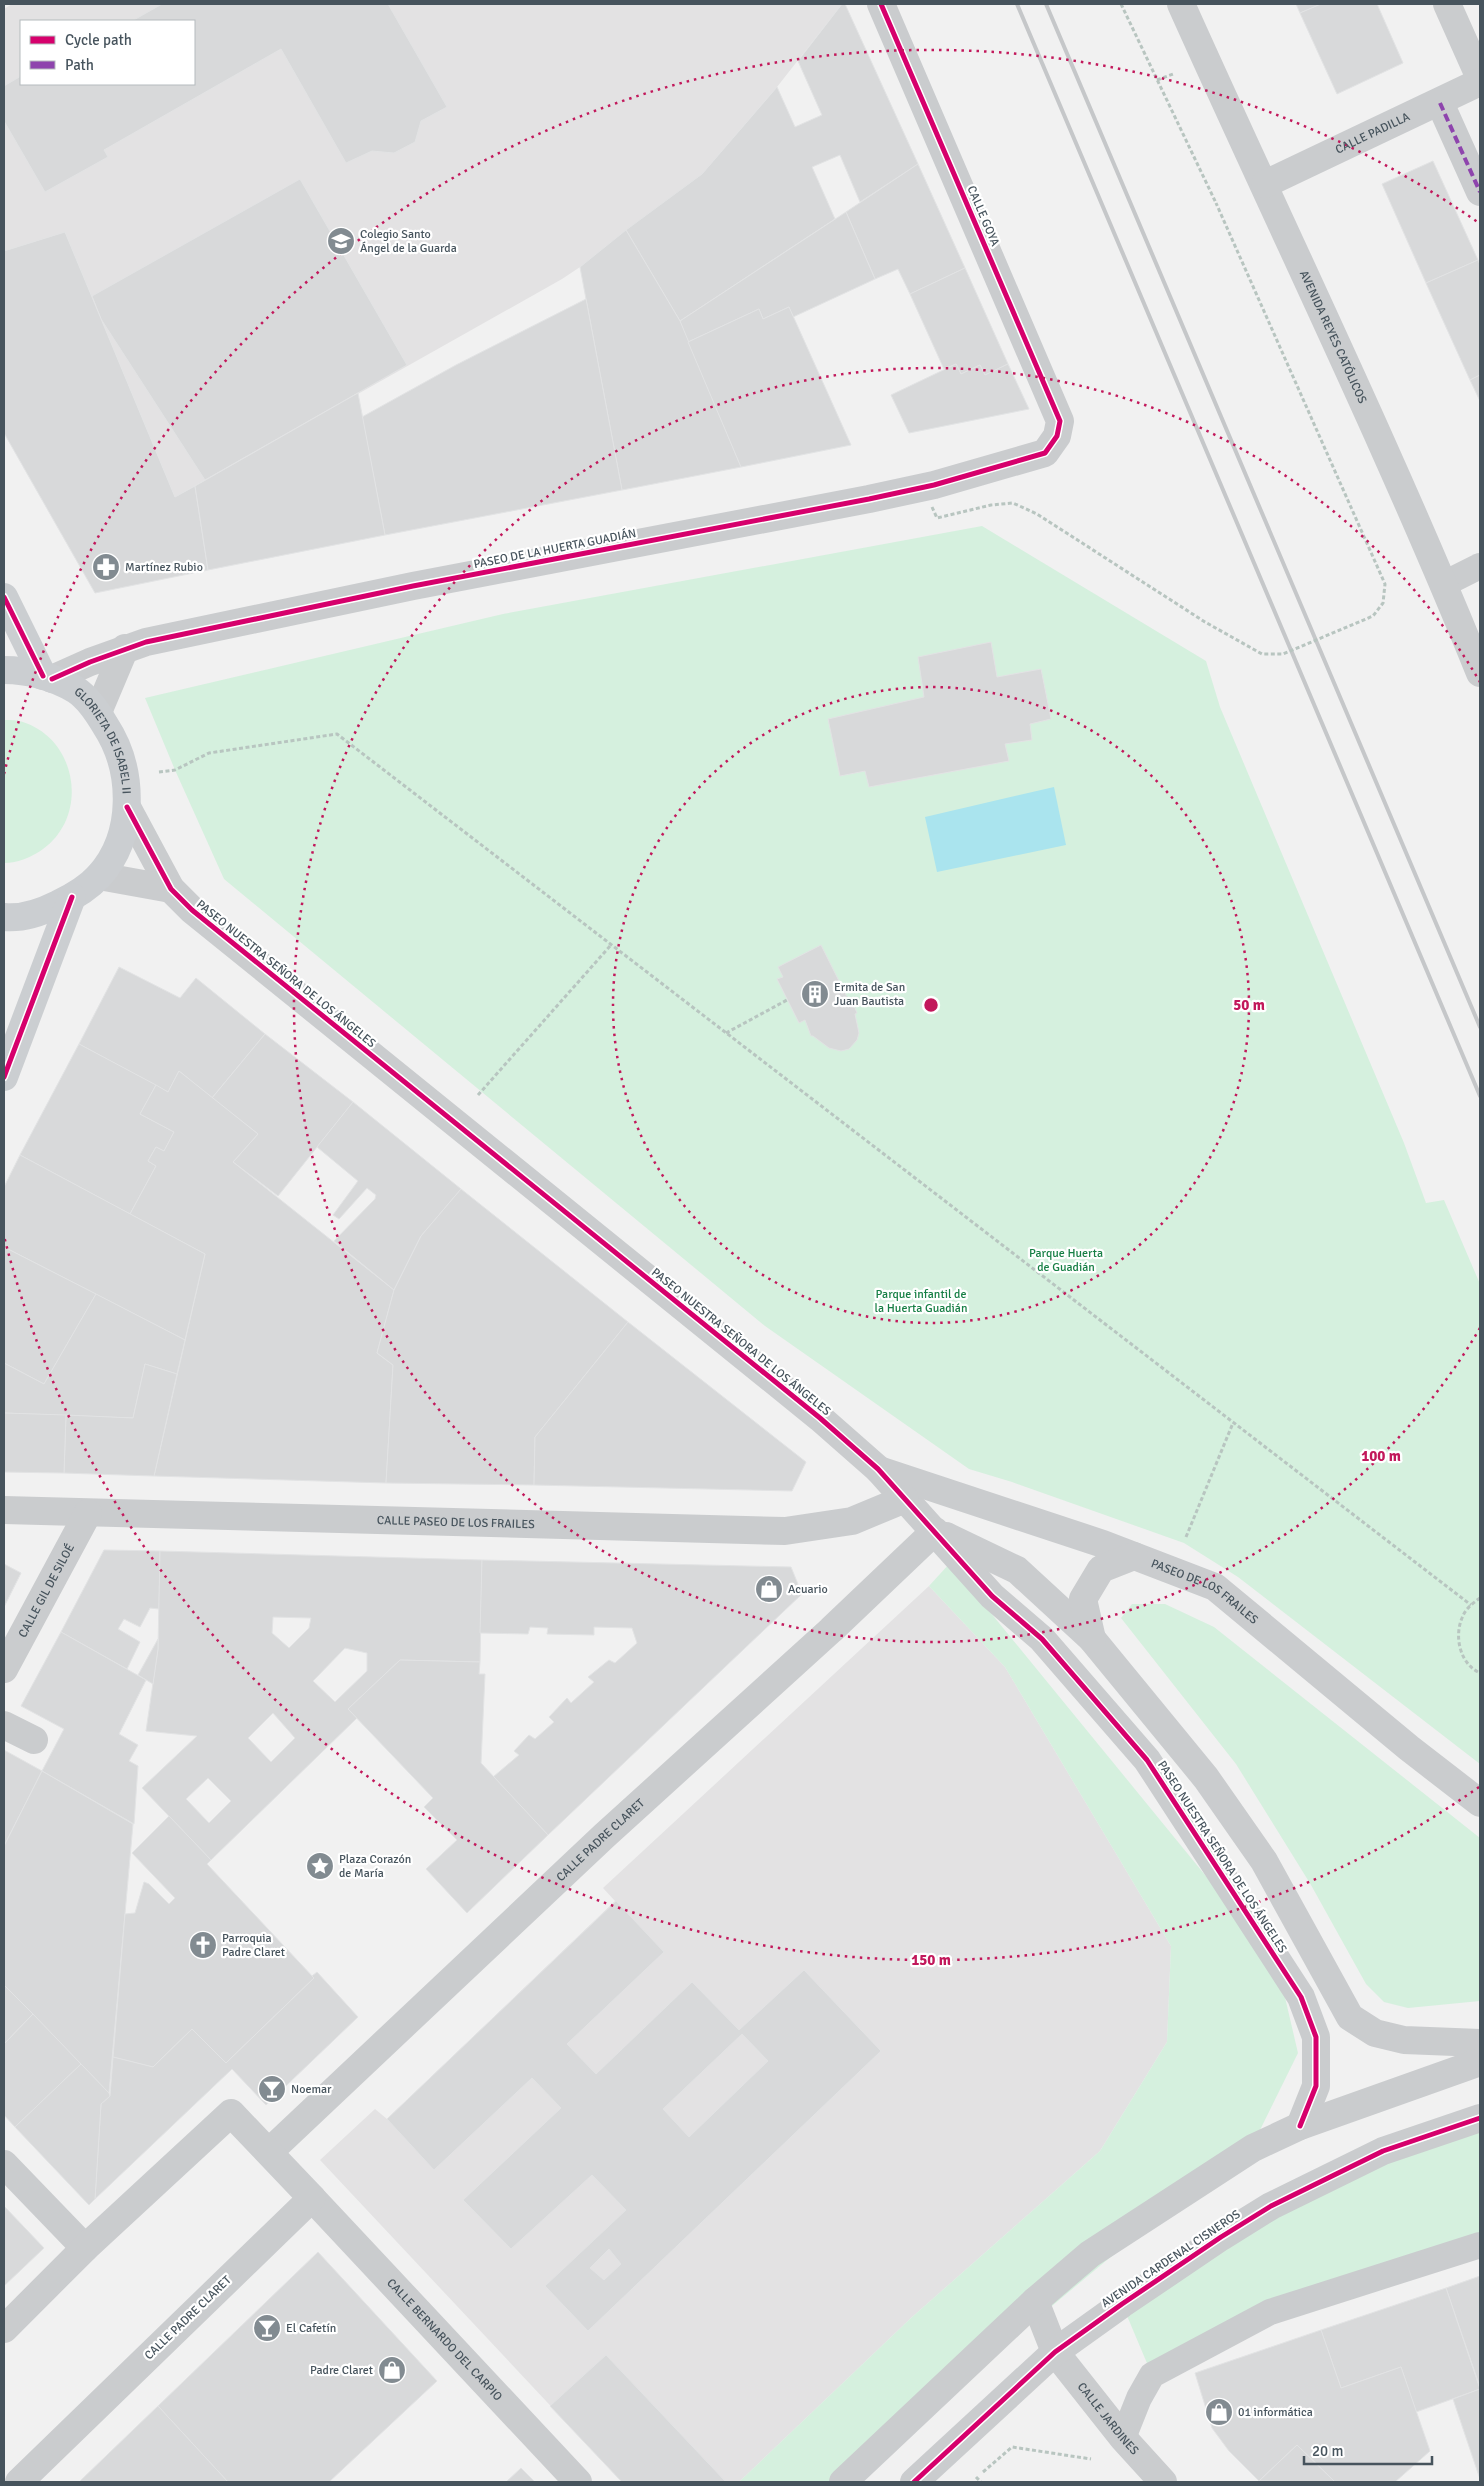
<svg xmlns="http://www.w3.org/2000/svg" width="1484" height="2486" viewBox="0 0 1484 2486" font-family="Signika,sans-serif">
<style>
.education{fill:#e3e2e3;fill-rule:evenodd}
.green{fill:#d5f0de}
.water{fill:#aae4ee}
.building{fill:#d8d9da;stroke:#e2e3e4;fill-rule:evenodd}
.lines{fill:none;stroke-linecap:round;stroke-linejoin:round}
.path{stroke:#b8c5c0;stroke-width:3;stroke-dasharray:4 2.5;stroke-linecap:butt}
.lane{stroke:#caccce;stroke-width:26}
.street{stroke:#caccce;stroke-width:28}
.secondary{stroke:#cbced1;stroke-width:28}
.rail{stroke:#c5c7c9;stroke-width:4}
.path-bridge{stroke:#b8c5c0;stroke-width:3;stroke-dasharray:4 2.5;stroke-linecap:butt}
.quiet{stroke:#8e44ad;stroke-width:4;stroke-dasharray:8 4;stroke-linecap:butt}
.cycleway-casing{stroke:#fff;stroke-width:8}
.cycleway{stroke:#d6006c;stroke-width:5}
.ring{fill:none;stroke:#c2185b;stroke-width:2.5;stroke-dasharray:2.5 5}
.labels{text-anchor:middle;dominant-baseline:central;stroke-width:4.5;stroke-linejoin:round;paint-order:stroke}
.street-label{font-size:12px;fill:#47545d;stroke:#fff}
.poi-label{font-size:12px;fill:#47545d;stroke:#fff;text-anchor:start}
.park-label{font-size:12px;fill:#177f45;stroke:#fff}
.centre{fill:#c2185b;stroke:#fff;stroke-width:2.5}
.ring-label{font-size:15px;text-anchor:middle;font-weight:bold;fill:#c2185b;stroke:#fff;stroke-width:4.5;stroke-linejoin:round;paint-order:stroke}
</style>
<rect width="100%" height="100%" fill="#f1f1f1"/>
<g class="education">
<path d="M12,4h830l-65,83 -75,87 -122,93 -18,12 -387,218 -110,-265 -61,19v-242zM21,21h173v63h-173z"/>
<path d="M929,1586l76,81 166,279 -4,96 -67,109 -189,167 -172,164h-117l-302,-322 55,-51 12,10 228,-218 -12,-13z"/>
</g>
<g class="green">
<path d="M982,526l224,135 14,46 184,436 22,60 18,-3 36,84v480l-242,-187 -54,-34 -172,-61 -43,-13 -204,-143 -541,-447 -49,-109 -30,-72 358,-84z"/>
<path d="M4,720c6,0 13,0 19,2 55,18 66,94 20,127 -11,8 -25,14 -39,14z"/>
<path d="M950,1563l327,400 21,90 -40,81 -417,348h-102l172,-164 189,-167 67,-109 4,-96 -166,-279 -76,-81z"/>
<path d="M1132,1604h33l49,23 266,211v163l-72,7 -24,-6 -18,-18 -55,-99 -75,-121 -115,-146z"/>
<path d="M1480,2118v127l-210,67 -118,63 -30,-71 99,-67z"/>
</g>
<path class="water" d="M1054,787l12,58 -129,27 -12,-55z"/>
<g class="building">
<path d="M162,4h226l59,103 -26,14 -6,21 -21,11 -22,-2 -26,12 -65,-114 -177,101 4,7 -63,35 -41,-71v-35l17,-10v8h173v-63h-62z"/>
<path d="M842,4h3l73,160 -58,38 -20,-47 -28,12 23,52 -155,102 -54,-91 76,-56 75,-87 18,40 27,-12 -24,-54z"/>
<path d="M1296,4h25l-21,9z"/>
<path d="M1321,4h56l26,59 -66,31 -37,-81z"/>
<path d="M1433,161l45,99 -52,23 -44,-99z"/>
<path d="M918,164l47,104 -55,26 -12,-25 -23,10 -29,-67z"/>
<path d="M300,179l107,186 -202,115 -104,-161 -9,-23z"/>
<path d="M846,212l29,67 -82,38 -4,-10 -26,12 -4,-10 -71,33 -8,-21z"/>
<path d="M626,230l54,91 61,146 -119,23 -42,-223z"/>
<path d="M65,232l110,265 20,-11 13,84 -113,23 -91,-160v-182z"/>
<path d="M1478,260l2,5v110l-10,5 -44,-97z"/>
<path d="M965,268l43,96 -23,11 -5,-10 -19,9 -5,-10 -12,5 -34,-75z"/>
<path d="M586,299l36,191 -237,45 -23,-118 94,-52z"/>
<path d="M789,307l62,138 -110,22 -53,-125 71,-33 4,10z"/>
<path d="M956,364l5,10 19,-9 5,10 23,-11 21,45 -120,24 -18,-38z"/>
<path d="M1480,375v26l-10,-21z"/>
<path d="M358,393l27,142 -177,35 -13,-84z"/>
<path d="M991,642l6,35 44,-8 10,50 -21,5 2,16 -27,4 4,17 -140,26 -4,-16 -25,5 -12,-57 96,-22 -6,-40z"/>
<path d="M821,945l30,60 2,-2 4,10 -2,1 4,19 -2,7 -8,9 -8,2 -12,-3 -16,-12h-2l-6,-16 -6,3 -22,-44 6,-2 -5,-10z"/>
<path d="M119,967l61,31 16,-20 69,56 -53,64 -33,-27 -11,21 -89,-48z"/>
<path d="M265,1034l88,68 -75,94 -45,-34 25,-28 -46,-36z"/>
<path d="M79,1044l77,41 -16,29 34,18 -10,19 -8,-4 -8,14 8,5 -26,48 -110,-59z"/>
<path d="M179,1071l79,63 -25,28 161,128 -17,63 16,12 -7,118 -232,-7 51,-222 -75,-40 26,-48 -8,-5 8,-14 8,4 10,-19 -34,-18 16,-29 12,7z"/>
<path d="M353,1102l108,87 -40,47 -27,54 -60,-49 41,-42 1,-4 -9,-7 -28,31 -6,-4 25,-34 -41,-34z"/>
<path d="M20,1155l185,99 -20,86 -181,-93v-60z"/>
<path d="M461,1189l167,133 -93,115 -1,48 -148,-2 7,-118 -16,-12 17,-63 27,-54z"/>
<path d="M4,1247l92,47 -52,90 -40,-21z"/>
<path d="M96,1294l89,46 -8,34 -32,-10 -12,54 -129,-5v-50l40,21z"/>
<path d="M628,1322l178,140 -14,29 -258,-6 1,-48z"/>
<path d="M145,1364l32,10 -23,102 -90,-3 2,-58 67,3z"/>
<path d="M4,1413l62,2 -2,58 -60,-1z"/>
<path d="M104,1550l56,1 -1,58 -9,-1 -10,19 -16,-8 -6,10 22,13 -13,27 -66,-37z"/>
<path d="M160,1551l322,9 -2,102 -80,-2 -52,49 9,9 -146,142 -69,-72 55,-52 -51,-5 12,-82zM273,1617l38,1 -2,10 -20,20 -17,-15zM345,1648l22,5v18l-32,31 -22,-21zM273,1713l22,25 -24,24 -23,-24zM208,1778l23,23 -22,22 -23,-24z"/>
<path d="M482,1560l309,7 11,27 -254,241 -55,-58 26,-22 -5,-4 15,-16 6,4 19,-17 -5,-5 18,-19 4,5 23,-21 -6,-5 21,-17 6,3 22,-20 -5,-15 -38,-1v8l-47,-1 1,-6 -18,-1 -2,7 -48,-1z"/>
<path d="M4,1564l17,9 -17,34z"/>
<path d="M61,1632l85,48 -27,54 19,11 -9,16 9,5 -4,58 -92,-53 22,-42 -43,-23z"/>
<path d="M158,1639v10l-5,35 -15,-9z"/>
<path d="M400,1660l80,2 -1,12h6l-4,89 67,72 -81,78 -41,-44 31,-29 -33,-33 9,-9 -85,-89z"/>
<path d="M4,1750l38,21 -38,75z"/>
<path d="M42,1771l91,53 -24,269 -105,-108v-139z"/>
<path d="M169,1816l42,44 -4,4 107,114 -88,85 -34,-34 -39,38 -40,-10 12,-143 10,-1 9,-31 5,2 20,20 6,-6 -43,-45z"/>
<path d="M616,1901l48,51 -97,92 29,30 96,-92 47,48 65,-60 77,81 -293,280 -43,-45 81,-76 -34,-35 -81,74 -48,-49 98,-92 -29,-30 -98,92 -47,-51zM742,2034l26,27 -79,76 -26,-28zM609,2249l12,15 -17,16 -14,-12z"/>
<path d="M317,1972l41,45 -92,88 -34,-36 -137,130 6,-95 9,-8 3,-39 40,10 39,-38 34,34 88,-85 -2,-2z"/>
<path d="M4,1985l29,29 -29,30z"/>
<path d="M33,2014l48,50 -66,63 -11,-12v-71z"/>
<path d="M81,2064l28,29 1,3 -9,8 -6,95 -6,6 -74,-78z"/>
<path d="M4,2206l40,42 -40,38z"/>
<path d="M318,2252l119,129 -108,101h-101l-70,-76z"/>
<path d="M1480,2276v111l-34,-99z"/>
<path d="M1446,2288l34,101 -64,23 -15,-45 -60,21 -20,-58z"/>
<path d="M1321,2330l20,58 60,-21 29,84 -35,31h-60l-38,-37 -38,36 -30,-30 -17,-23 -17,-55z"/>
<path d="M606,2355l120,127h-104l-72,-76z"/>
<path d="M1480,2389v90l-27,-80z"/>
<path d="M158,2406l70,76h-149z"/>
<path d="M1297,2445l38,37 -76,-1z"/>
<path d="M521,2468l14,14h-29z"/>
</g>
<g class="lines">
<g class="path">
<path d="M1121,4l95,199"/>
<path d="M1157,80l16,-6"/>
<path d="M159,772l16,-2 34,-17 128,-19 1134,871"/>
<path d="M726,1033l61,-33"/>
<path d="M478,1095l133,-150"/>
<path d="M1186,1537l47,-114"/>
<path d="M1480,1598c-7,5 -15,11 -18,20 -8,19 -2,46 18,55"/>
<path d="M983,2472l29,-25 79,12"/>
<path d="M976,2477l5,5"/>
</g>
<g class="lane">
<path d="M1444,584l36,-18"/>
<path d="M1123,2438l16,-40 13,-23 118,-63 210,-67"/>
</g>
<g class="street">
<path id="s1" d="M1181,4c100,223 207,442 299,669"/>
<path d="M1447,4l33,74"/>
<path d="M1440,103l40,89"/>
<path id="s2" d="M1265,184l215,-102"/>
<path d="M52,679l38,-17 56,-20 267,-56 456,-87 65,-14 111,-32 12,-17 3,-15 -179,-417"/>
<path d="M98,712l27,-64"/>
<path d="M127,807l44,82 21,21 628,508 58,51 114,127 50,43 105,121 154,237 15,40v49l-16,40"/>
<path d="M99,876l72,13"/>
<path id="s3" d="M879,1470l224,74 112,43 194,161 71,55"/>
<path id="s4" d="M4,1510l781,21 67,-10 53,-22"/>
<path d="M946,1536l71,34 75,69 114,139 58,83 86,156 25,16 29,7 76,3"/>
<path d="M1092,1639l-9,-40 18,-30 33,-13"/>
<path id="s5" d="M4,1669l84,-156"/>
<path d="M4,1725l30,15"/>
<path id="s6" d="M269,2152l335,-316 227,-206 104,-99"/>
<path d="M4,2164l81,84"/>
<path id="s7" d="M312,2198l266,284"/>
<path id="s8" d="M1035,2301l20,51 68,86 40,44"/>
<path d="M4,2329l81,-81 146,-135 81,85 -293,284"/>
<path d="M843,2482l192,-181 55,-47 163,-106 47,-22 180,-64"/>
<path d="M914,2482l141,-130 67,-48 99,-67 50,-31 112,-55 97,-33"/>
</g>
<g class="secondary">
<path d="M4,597l39,79"/>
<path id="s9" d="M4,670c24,0 51,7 72,20 12,8 22,23 29,35 29,44 31,110 -6,151 -11,12 -26,21 -41,28 -16,8 -36,15 -54,13"/>
<path d="M4,1077l68,-180"/>
</g>
<g class="rail">
<path d="M1017,4l463,1092"/>
<path d="M1046,4l434,1023"/>
</g>
<path class="path-bridge" d="M932,507l5,11 54,-13 22,-2 24,11 168,108 57,32h21l90,-38 10,-13 2,-19 -169,-381"/>
<path class="quiet" d="M1440,103l40,89"/>
<g class="cycleway-casing">
<g id="cycleway">
<path d="M4,597l39,79"/>
<path d="M52,679l38,-17 56,-20 267,-56 456,-87 65,-14 111,-32 12,-17 3,-15 -179,-417"/>
<path d="M127,807l44,82 21,21 628,508 58,51 114,127 50,43 105,121 154,237 15,40v49l-16,40"/>
<path d="M4,1077l68,-180"/>
<path d="M914,2482l141,-130 67,-48 99,-67 50,-31 112,-55 97,-33"/>
</g>
</g>
<use href="#cycleway" class="cycleway"/>
</g>
<g class="ring">
<circle cx="931" cy="1005" r="318"/>
<path d="M1480 1328A637 637 0 1 1 1480 682"/>
<path d="M1479 1787A955 955 0 0 1 4 1236M4 774A955 955 0 0 1 1479 223"/>
</g>
<defs>
<g id="school-disc" transform="scale(1.4375)"><circle r="9.5" fill="#828b91" stroke="#fff"/><path d="M0-5L7-2L0 1L-7-2ZM-4 1L0 2.5L4 1V4Q0 6-4 4Z" fill="#fff"/></g>
<g id="pharmacy-disc" transform="scale(1.4375)"><circle r="9.5" fill="#828b91" stroke="#fff"/><path d="M-2-6h4v4h4v4h-4v4h-4v-4h-4v-4h4Z" fill="#fff"/></g>
<g id="building-disc" transform="scale(1.4375)"><circle r="9.5" fill="#828b91" stroke="#fff"/><path d="M-4-6H4V6H1V3H-1V6H-4ZM-2.5-4.3h1.7v1.8h-1.7ZM.8-4.3h1.7v1.8H.8ZM-2.5-1h1.7V.8h-1.7ZM.8-1h1.7V.8H.8Z" fill="#fff"/></g>
<g id="shop-disc" transform="scale(1.4375)"><circle r="9.5" fill="#828b91" stroke="#fff"/><path d="M-5-2.5h2.3a2.7 3.5 0 0 1 5.4 0H5L5.5 6h-11ZM-1.5-2.5h3a1.5 2.3 0 0 0-3 0Z" fill="#fff"/></g>
<g id="sight-disc" transform="scale(1.4375)"><circle r="9.5" fill="#828b91" stroke="#fff"/><path d="M0-6L1.8-2.2L6-1.7L2.9 1.2L3.7 5.4L0 3.3L-3.7 5.4L-2.9 1.2L-6-1.7L-1.8-2.2Z" fill="#fff"/></g>
<g id="church-disc" transform="scale(1.4375)"><circle r="9.5" fill="#828b91" stroke="#fff"/><path d="M-1.2-6h2.4v3.5h3.3v2.4h-3.3V6h-2.4V-.1h-3.3v-2.4h3.3Z" fill="#fff"/></g>
<g id="bar-disc" transform="scale(1.4375)"><circle r="9.5" fill="#828b91" stroke="#fff"/><path d="M-6-5H6L.8 .8V4.5H3.5V6h-7V4.5H-.8V.8Z" fill="#fff"/></g>
</defs>
<g fill-rule="evenodd">
<use href="#school-disc" x="341" y="241"/>
<use href="#pharmacy-disc" x="106" y="567"/>
<use href="#building-disc" x="815" y="994"/>
<use href="#shop-disc" x="769" y="1589"/>
<use href="#sight-disc" x="320" y="1866"/>
<use href="#church-disc" x="203" y="1945"/>
<use href="#bar-disc" x="272" y="2089"/>
<use href="#bar-disc" x="267" y="2328"/>
<use href="#shop-disc" x="392" y="2370"/>
<use href="#shop-disc" x="1219" y="2412"/>
</g>
<g class="labels">
<g class="street-label">
<text stroke="none"><textPath href="#s2" startOffset="119">CALLE PADILLA</textPath></text>
<text transform="translate(983 216) rotate(67)">CALLE GOYA</text>
<text stroke="none"><textPath href="#s1" startOffset="366">AVENIDA REYES CATÓLICOS</textPath></text>
<text transform="translate(555 549) rotate(-11)">PASEO DE LA HUERTA GUADIÁN</text>
<text stroke="none"><textPath href="#s9" startOffset="135">GLORIETA DE ISABEL II</textPath></text>
<text transform="translate(286 974) rotate(39)">PASEO NUESTRA SEÑORA DE LOS ÁNGELES</text>
<text transform="translate(741 1342) rotate(39)">PASEO NUESTRA SEÑORA DE LOS ÁNGELES</text>
<text stroke="none"><textPath href="#s4" startOffset="452">CALLE PASEO DE LOS FRAILES</textPath></text>
<text stroke="none"><textPath href="#s5" startOffset="89">CALLE GIL DE SILOÉ</textPath></text>
<text stroke="none"><textPath href="#s3" startOffset="349">PASEO DE LOS FRAILES</textPath></text>
<text stroke="none"><textPath href="#s6" startOffset="455">CALLE PADRE CLARET</textPath></text>
<text transform="translate(1222 1857) rotate(57)">PASEO NUESTRA SEÑORA DE LOS ÁNGELES</text>
<text transform="translate(1171 2259) rotate(-34)">AVENIDA CARDENAL CISNEROS</text>
<text transform="translate(188 2318) rotate(-44)">CALLE PADRE CLARET</text>
<text stroke="none"><textPath href="#s7" startOffset="194">CALLE BERNARDO DEL CARPIO</textPath></text>
<text stroke="none"><textPath href="#s8" startOffset="140">CALLE JARDINES</textPath></text>
</g>
<g class="poi-label">
<text x="360" y="234">Colegio Santo<tspan x="360" dy="14">Ángel de la Guarda</tspan></text>
<text x="125" y="567">Martínez Rubio</text>
<text x="834" y="987">Ermita de San<tspan x="834" dy="14">Juan Bautista</tspan></text>
<text x="788" y="1589">Acuario</text>
<text x="339" y="1859">Plaza Corazón<tspan x="339" dy="14">de María</tspan></text>
<text x="222" y="1938">Parroquia<tspan x="222" dy="14">Padre Claret</tspan></text>
<text x="291" y="2089">Noemar</text>
<text x="286" y="2328">El Cafetín</text>
<text x="373" y="2370" text-anchor="end">Padre Claret</text>
<text x="1238" y="2412">01 informática</text>
</g>
<g class="park-label">
<text x="1066" y="1253">Parque Huerta<tspan x="1066" dy="14">de Guadián</tspan></text>
<text x="921" y="1294">Parque infantil de<tspan x="921" dy="14">la Huerta Guadián</tspan></text>
</g>
</g>
<circle cx="931" cy="1005" r="8" class="centre"/>
<g class="ring-label">
<text x="1249" y="1010">50 m</text>
<text x="1381" y="1461">100 m</text>
<text x="931" y="1965">150 m</text>
</g>
<rect width="1484" height="2486" fill="none" stroke="#47545d" stroke-width="10"/>
<rect x="20" y="20" width="175" height="65" fill="#ffffff" stroke="#b5bbbe"/>
<rect x="30" y="36" width="25" height="8" fill="#d6006c" stroke="#b5bbbe"/>
<text x="65" y="45" font-size="15" fill="#47545d">Cycle path</text>
<rect x="30" y="61" width="25" height="8" fill="#8e44ad" stroke="#b5bbbe"/>
<text x="65" y="70" font-size="15" fill="#47545d">Path</text>
<path d="M1304 2456v8h128v-8" fill="none" stroke="#47545d" stroke-width="2.5"/>
<text x="1312" y="2456" font-size="15" fill="#47545d" stroke="#ffffff" stroke-width="4" paint-order="stroke">20 m</text>
</svg>
